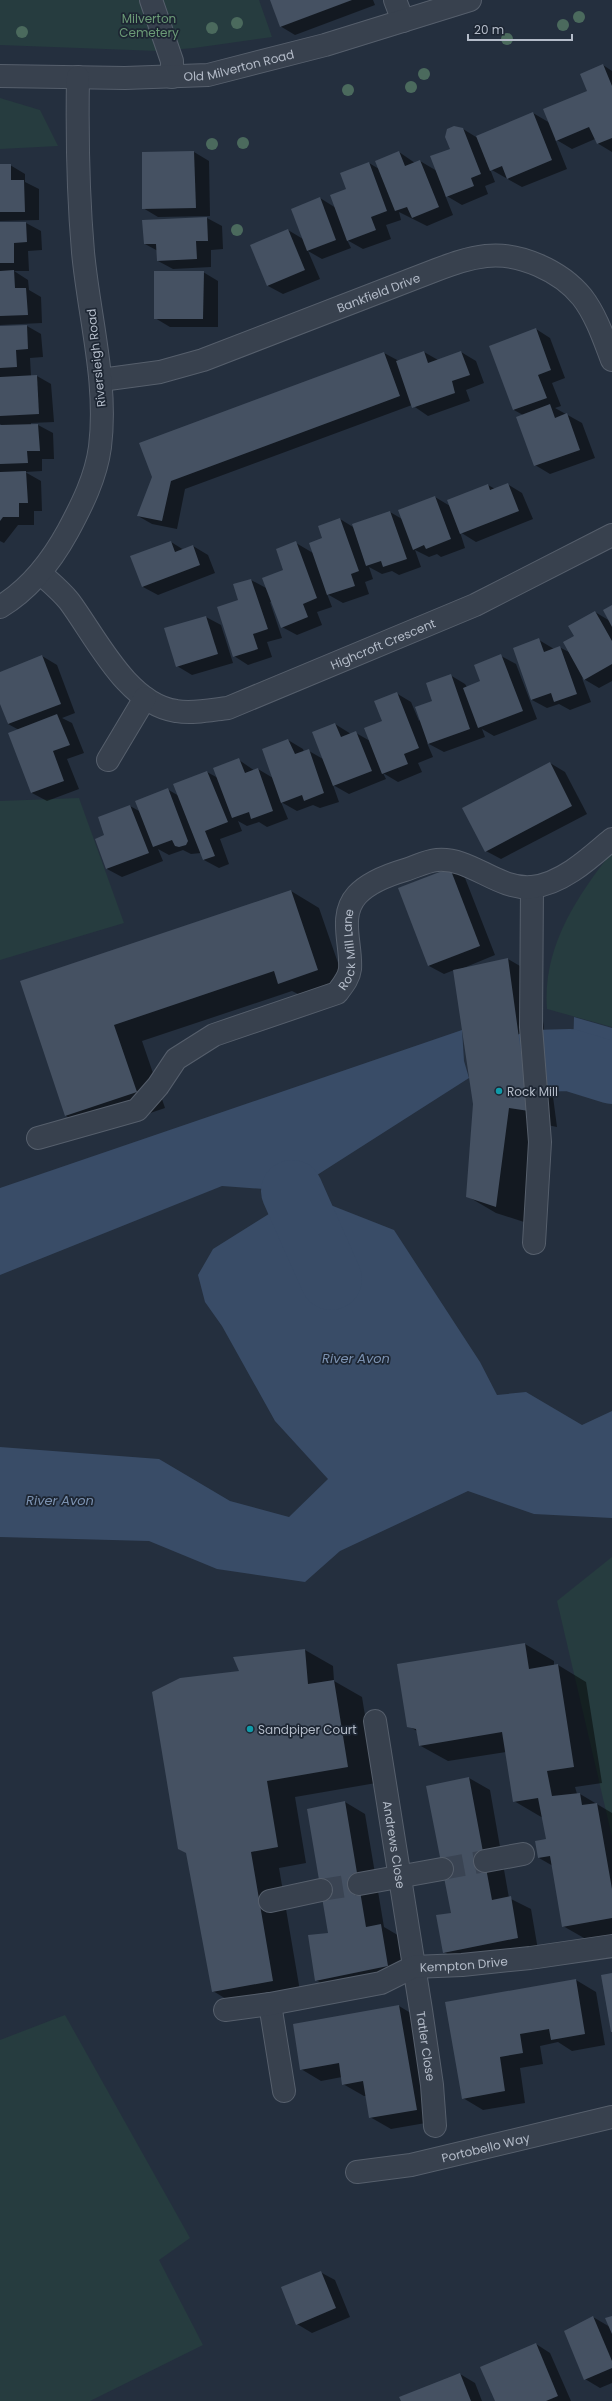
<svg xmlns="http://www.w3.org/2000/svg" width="612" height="2401" viewBox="0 0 612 2401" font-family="Poppins,sans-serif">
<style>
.green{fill:#263c3f}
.water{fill:#394c67}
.shadow{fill:#0007}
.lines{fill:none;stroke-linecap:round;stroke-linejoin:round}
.river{stroke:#394c67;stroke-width:62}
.building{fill:#455162}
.minor-tunnel{stroke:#3a4453;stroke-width:22;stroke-dasharray:22 11;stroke-linecap:butt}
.minor-casing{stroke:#565f6c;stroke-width:24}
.minor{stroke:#38414e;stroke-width:22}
.tree{fill:#4b6a5d}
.culture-dot{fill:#0f9aa8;stroke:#1d2633;stroke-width:1.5}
.labels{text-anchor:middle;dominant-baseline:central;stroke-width:3.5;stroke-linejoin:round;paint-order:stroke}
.park-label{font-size:12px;fill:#6b9a76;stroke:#1d2633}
.street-label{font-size:12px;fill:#b4bcc9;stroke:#1d2633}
.poi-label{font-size:12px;fill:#b4bcc9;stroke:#1d2633;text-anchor:start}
.water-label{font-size:13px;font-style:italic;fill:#7c92b1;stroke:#1d2633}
</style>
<rect width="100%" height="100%" fill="#242f3e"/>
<g class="green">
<path d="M0,0h259l13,37 -78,11 -36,3 -158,-6z"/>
<path d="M0,98l40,12 18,36 -58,3z"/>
<path d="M79,798l45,125 -124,37v-159z"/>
<path d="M612,852v175l-65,-18c-5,-60 29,-112 65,-157z"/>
<path d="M612,1557v280l-55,-236z"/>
<path d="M65,2015l125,223 -31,22 44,85 -113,56h-90v-361z"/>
</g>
<g class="water">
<path d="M574,1017l38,11v62l-23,-7 -17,-1z"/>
<path d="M462,1030l2,31 5,17 -177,113 -70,-5 -222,89v-87z"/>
<path d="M305,1195l89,35 86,132 17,33 29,-3 56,33 30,-14v107l-78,-4 -66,-23 -128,60 -35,31 -88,-13 -68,-28 -149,-4v-90l159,12 71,42 59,16 39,-38 -53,-58 -53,-95 -17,-24 -7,-27 15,-26 59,-37z"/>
</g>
<g class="shadow">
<path d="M271,0h102l2,5 -80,30 -15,-9z"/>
<path d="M603,65l9,6v81l-15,-9 -2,-4 -23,10 -17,-10 12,30 -45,18 -32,-18 5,13 -10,4 3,8 -26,11 -17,-10 8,20 -26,11 -28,-14 2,8 -15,5 5,14 -28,10 -16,-9 4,8 -29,11 -14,-8 12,28 -37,15 -15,-8 -16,-40 36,-16 15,9 17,-41 16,10 11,-19 22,-26 10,6 20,-17 16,11 5,-2 17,10 26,-42 13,8 57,-24 17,10 38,-32z"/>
<path d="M194,152l15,9 1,55 -52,1 -15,-9z"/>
<path d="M0,165h10l15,9v8l14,7v31l-39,1z"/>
<path d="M207,218l15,8 1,23 -12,1v17l-38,2 -15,-8v-10l-13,-7z"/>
<path d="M0,223h26l15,8 1,19 -14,1 1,20h-15l14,9 1,10 12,7 1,26 -42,2z"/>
<path d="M203,272l15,9v46h-48l-15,-9z"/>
<path d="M27,326l14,8 2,23 -13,1 1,18h6l14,8 3,38 -23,1v2h7l15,8 1,26h-12v12l-17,1 16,9 1,30h-8v14h-16l-14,18 -4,-2v-115h3l-3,-2v-97z"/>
<path d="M536,329l14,9 15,40 -13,5 9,23 -6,2 27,15 13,35 -45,16 -15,-9 -12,-50 -9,-5 -24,-63z"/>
<path d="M424,352l14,8 23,-8 15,9 8,22 -18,7 4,11 -42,15 -16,-11 -227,84 -8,40 -25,-5 -14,-8 15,-39 231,-124 15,8z"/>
<path d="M507,484l15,9 11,26 -57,23 -16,-10 5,16 -24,9 -4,-3 -8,3 -14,-7 6,17 -22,8 -7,-4 -10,3 -13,-7 4,12 -8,3 4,12 -26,9 -16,-9 5,13 -15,5 5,13 -25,10 -15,-8 -10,-26 -2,1 12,36 -15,4 5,15 -24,8 -14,-9 6,-55 -5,-16 16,-5 17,9 17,-18 11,-28 17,10 27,-34 13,8 37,-15 12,7 33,-22 15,9 38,-21 7,4z"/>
<path d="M171,542l13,8 9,-4 15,9 7,18 -57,22 -15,-8z"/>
<path d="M612,606v75l-13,7 -17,-10 9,24 -21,8 -11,-6 -12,4 -15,-8 7,-60 15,9 5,-2 12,6 4,-16 20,-25 15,9z"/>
<path d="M206,617l15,8 12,38 -41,12 -15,-9z"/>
<path d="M42,656l15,9 18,48 -13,5 10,5 12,30 -17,6 12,30 -32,12 -15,-8 -23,-59 10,-4 -11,-6 -8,-23v-28z"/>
<path d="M501,656l15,8 21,55 -43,17 -12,-7 3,8 -41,15 -17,-9 6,14 -15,6 4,9 -24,10 -15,-9 3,6 -37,15 -16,-9 6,17 -19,6 -7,-3 -16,6 -16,-9 7,17 -21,8 -8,-5 -12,4 -9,-5 4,10 -22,8 9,25 -10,4 -15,-8 -3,-7 -10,1 -8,-4 -14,5 -11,-6 5,12 -41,16 -15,-8 -11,-30 10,-3 24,-30 11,6 26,-23 12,7 28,-24 11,6 21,-18 16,11 3,-2 15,9 15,-38 15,9 1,3 5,-1 14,8 -10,-26 22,-9 16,10 5,-1 14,8 14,-20 12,-28 15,9 8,19 31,-46 15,9 2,3 15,-5z"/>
<path d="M550,763l15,9 22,42 -86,45 -15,-8z"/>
<path d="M450,869l15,9 30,77 -34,14 47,-10 29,17 20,151 -20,-4 -13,99 -28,-9 -29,-17 7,-92 -20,-134 -10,4 -15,-8z"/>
<path d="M291,891l28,17 27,78 -38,13 -16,-8 -150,50 23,67 -71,24 -28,-16 -45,-134z"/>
<path d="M525,1644l29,17v5l4,-1 28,17 16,101 -27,4 2,7h3l32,19v126l-21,3 -28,-16 -10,-60 -14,-8 8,-19 -4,-21 -29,-17 -8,-49 -58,9 -29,-16 -2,-14 -9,-5z"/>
<path d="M305,1650l28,16 1,15 28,16 14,86 -81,14 11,66 -27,5 22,129 -60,11 -28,-17 27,-320z"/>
<path d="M469,1778l21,12 19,108 22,11 7,41 -74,14 -20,-12 9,-38z"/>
<path d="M345,1802l20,12 19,113 17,10 7,40 -72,15 -20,-12 13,-47z"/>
<path d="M576,1980l20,12 9,53 -33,6 -14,-9 -18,4 3,18 -23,4 5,35 -42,7 -20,-12 -17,-95z"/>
<path d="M399,2006l20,12 18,103 -46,8 -21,-12 -3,-21h-3l-21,-12 -1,-7 -21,4 -20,-12z"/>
<path d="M320,2272l15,8 15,37 -38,16 -15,-9z"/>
<path d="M593,2317l17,10 2,-10v66l-12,5 -15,-9z"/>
<path d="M536,2344l14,9 21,48h-75z"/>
<path d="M460,2374l15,9 7,18h-80z"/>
</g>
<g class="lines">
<g class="river">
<path d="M534,1061l36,-1 42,13"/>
<path d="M292,1191l39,88"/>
</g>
</g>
<g class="building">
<path d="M270,0h82l-72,27z"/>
<path d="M603,64l9,22v52l-15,6 -8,-17 -33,14 -13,-32 44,-18 -7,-17z"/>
<path d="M533,112l19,48 -45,19 -5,-13 -12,5 -14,-35z"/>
<path d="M454,126l9,2 18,46 -10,4 3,8 -28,11 -16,-41 20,-7 -5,-12 2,-8z"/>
<path d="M194,151l2,57 -54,1v-57z"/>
<path d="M399,151l6,15 15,-6 19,47 -27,11 -5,-11 -12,4 -20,-50z"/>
<path d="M369,162l18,49 -16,6 5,13 -29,11 -17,-46 16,-6 -6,-16z"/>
<path d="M0,164h11v16h13l1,32h-25z"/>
<path d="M320,197l16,43 -29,11 -16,-42z"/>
<path d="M207,217l1,24h-12l1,18 -40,2 -1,-17h-12l-2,-24z"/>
<path d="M0,222h26l1,20 -13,1v20h-14z"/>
<path d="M288,229l17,41 -38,16 -17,-41z"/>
<path d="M14,270l1,18h11l2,27 -28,1v-45z"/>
<path d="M154,271h50l-1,48h-49z"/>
<path d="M27,325l1,24 -12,1 1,17 -17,1v-42z"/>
<path d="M536,328l15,42 -13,5 9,23 -34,12 -24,-64z"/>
<path d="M424,351l4,12 33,-12 9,24 -18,6 3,12 -43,15 -16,-47z"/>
<path d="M384,352l16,44 -229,85 -9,40 -25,-5 15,-39 -13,-34z"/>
<path d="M37,375l2,39 -39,2v-39z"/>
<path d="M550,404l5,14 12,-5 13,37 -46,16 -18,-49z"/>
<path d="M38,424l2,27h-13l1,12 -28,1v-39z"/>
<path d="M26,471l2,32h-9v14h-16l-3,4v-49z"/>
<path d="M508,483l11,28 -59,23 -13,-34 41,-16 2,6z"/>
<path d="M435,496l16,43 -25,10 -2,-4 -11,5 -15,-40z"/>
<path d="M390,511l17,48 -24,8 -2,-6 -15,5 -14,-42z"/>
<path d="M340,518l19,53 -8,3 4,12 -28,9 -18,-52 13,-5 -4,-12z"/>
<path d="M171,541l4,11 18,-7 7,20 -58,22 -12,-31z"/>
<path d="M296,541l21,57 -14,6 5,13 -27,11 -19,-50 21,-8 -7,-21z"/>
<path d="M251,579l17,50 -15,5 5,15 -25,8 -16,-50 21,-7 -5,-16z"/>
<path d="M612,605v22l-9,-17z"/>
<path d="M595,611l17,30v23l-28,16 -21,-38 11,-6 -6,-10z"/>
<path d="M206,616l12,38 -42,13 -12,-39z"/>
<path d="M539,638l5,14 16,-6 17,48 -23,8 -3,-9 -20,7 -18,-52z"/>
<path d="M501,654l22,57 -45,17 -15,-40 17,-7 -6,-16z"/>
<path d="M42,655l19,49 -53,20 -8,-20v-32z"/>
<path d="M451,674l19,55 -42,15 -13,-37 17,-6 -6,-18z"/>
<path d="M397,692l22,56 -15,6 4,10 -26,10 -18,-46 18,-7 -8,-20z"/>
<path d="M57,714l13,31 -17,6 11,30 -33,12 -23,-60z"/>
<path d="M335,723l6,14 15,-6 16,40 -39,15 -21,-54z"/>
<path d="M288,739l7,15 14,-5 15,44 -20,8 -2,-6 -21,8 -19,-54z"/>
<path d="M239,758l6,15 13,-5 15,43 -22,8 -2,-7 -17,6 -19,-50z"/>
<path d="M550,762l22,44 -87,46 -23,-44z"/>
<path d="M207,771l21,51 -23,9 10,25 -12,4 -30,-76z"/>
<path d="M168,788l20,53 -2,4 -7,2 -4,-1 -3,-6 -19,7 -18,-46z"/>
<path d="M130,805l19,48 -43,16 -11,-30 9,-4 -6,-18z"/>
<path d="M450,868l30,78 -52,20 -30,-78z"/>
<path d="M291,890l27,80 -40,14 -4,-13 -160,54 23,67 -72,24 -45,-135z"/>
<path d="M508,958l21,153 -20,-3 -13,99 -30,-10 7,-93 -20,-134z"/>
<path d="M525,1643l4,26 29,-5 16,103 -27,4 5,25 28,-3 2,12 15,-2 15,86v29l-50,9 -12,-71 -12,2 -3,-17 11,-2 -8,-41 -25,4 -11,-70 -83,14 -3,-17 -9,-2 -10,-63z"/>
<path d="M305,1649l3,35 26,-4 14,87 -81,14 11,66 -27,5 22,129 -61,11 -26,-139 -8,-4 -26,-157 28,-14 59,-7 -6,-14z"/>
<path d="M469,1777l23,123 19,-4 7,42 -75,15 -7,-38 15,-2 -25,-127z"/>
<path d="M345,1801l21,126 15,-3 7,42 -73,15 -7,-46 20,-2 -21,-124z"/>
<path d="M612,1973v59h-1l-10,-57z"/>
<path d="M576,1979l9,55 -34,6 -2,-11 -29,5 3,19 -23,4 5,34 -43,8 -17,-97z"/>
<path d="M399,2005l18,105 -48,8 -6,-37 -21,4 -3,-22 -39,7 -7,-46z"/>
<path d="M321,2271l15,37 -40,17 -15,-38z"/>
<path d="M593,2316l19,45v7l-28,12 -20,-49z"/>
<path d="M612,2316v18l-7,-16z"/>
<path d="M536,2343l22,53 -12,5h-51l-15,-34z"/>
<path d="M460,2373l11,28h-70l-2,-4z"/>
</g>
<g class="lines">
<g class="minor-tunnel">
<path d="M442,1869l43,-8"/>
<path d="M321,1890l38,-6"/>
</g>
<g class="minor-casing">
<g id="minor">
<path d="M151,0l21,61v16"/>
<path d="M395,0l8,21"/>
<path id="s1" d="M0,76l125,2 83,-3 117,-30 145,-45"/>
<path id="s2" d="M101,380l59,-8 43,-12 233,-90c16,-6 32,-12 50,-14 33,-4 75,15 96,41 14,18 22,42 30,63"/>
<path id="s3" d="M40,573c10,9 21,18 29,28 27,36 58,103 107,110 17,3 35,-1 52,-3l247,-103 137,-70"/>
<path d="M0,607c30,-18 51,-45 68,-76 14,-26 28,-54 32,-84 8,-65 -11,-130 -17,-195 -5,-58 -6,-117 -5,-175"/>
<path d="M108,760l37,-62"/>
<path d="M532,887l-1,140 9,115 -6,101"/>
<path id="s4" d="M38,1138l99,-28 21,-24 18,-27 38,-24 123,-42c6,-8 12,-15 13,-24 2,-24 -12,-53 7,-74 12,-13 31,-20 48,-25 10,-3 21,-9 32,-10 34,-3 60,30 95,27 30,-3 58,-29 80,-48"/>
<path id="s5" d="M375,1721l46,289 11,75 3,41"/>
<path d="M485,1861l38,-7"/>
<path d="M359,1884l83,-15"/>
<path d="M270,1901l51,-11"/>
<path d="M270,2004l14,87"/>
<path id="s6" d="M225,2010l45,-6 111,-21 32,-16 49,-2 68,-7 82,-12"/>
<path id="s7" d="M357,2172l54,-7 201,-48"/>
</g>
</g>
<use href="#minor" class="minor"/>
</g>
<g class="tree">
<circle cx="579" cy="17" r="6"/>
<circle cx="237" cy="23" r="6"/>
<circle cx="563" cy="25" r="6"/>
<circle cx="212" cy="28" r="6"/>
<circle cx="22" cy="32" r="6"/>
<circle cx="507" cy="39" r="6"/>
<circle cx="424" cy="74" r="6"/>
<circle cx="411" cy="87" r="6"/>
<circle cx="348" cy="90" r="6"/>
<circle cx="243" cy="143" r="6"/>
<circle cx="212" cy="144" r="6"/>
<circle cx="237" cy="230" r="6"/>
</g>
<g class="culture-dot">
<circle cx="499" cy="1091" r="4"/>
<circle cx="250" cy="1729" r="4"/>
</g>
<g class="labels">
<g class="park-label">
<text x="149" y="18">Milverton<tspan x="149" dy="14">Cemetery</tspan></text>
</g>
<g class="street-label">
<text stroke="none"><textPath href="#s1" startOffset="240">Old Milverton Road</textPath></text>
<text stroke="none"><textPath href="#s2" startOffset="292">Bankfield Drive</textPath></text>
<text transform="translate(96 358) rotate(-96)">Riversleigh Road</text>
<text stroke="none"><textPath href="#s3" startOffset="418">Highcroft Crescent</textPath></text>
<text stroke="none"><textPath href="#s4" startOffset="389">Rock Mill Lane</textPath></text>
<text stroke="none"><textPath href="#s5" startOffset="125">Andrews Close</textPath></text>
<text stroke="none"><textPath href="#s6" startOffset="245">Kempton Drive</textPath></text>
<text stroke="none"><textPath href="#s5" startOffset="329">Tatler Close</textPath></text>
<text stroke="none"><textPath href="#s7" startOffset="131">Portobello Way</textPath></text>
</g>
<g class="poi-label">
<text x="507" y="1091">Rock Mill</text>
<text x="258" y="1729">Sandpiper Court</text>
</g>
<g class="water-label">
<text x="356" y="1358">River Avon</text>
<text x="60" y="1500">River Avon</text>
</g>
</g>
<path d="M468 34v6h104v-6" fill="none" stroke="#b4bcc9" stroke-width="2"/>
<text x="474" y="34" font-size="12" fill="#b4bcc9" stroke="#1d2633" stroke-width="3" paint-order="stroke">20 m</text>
</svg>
